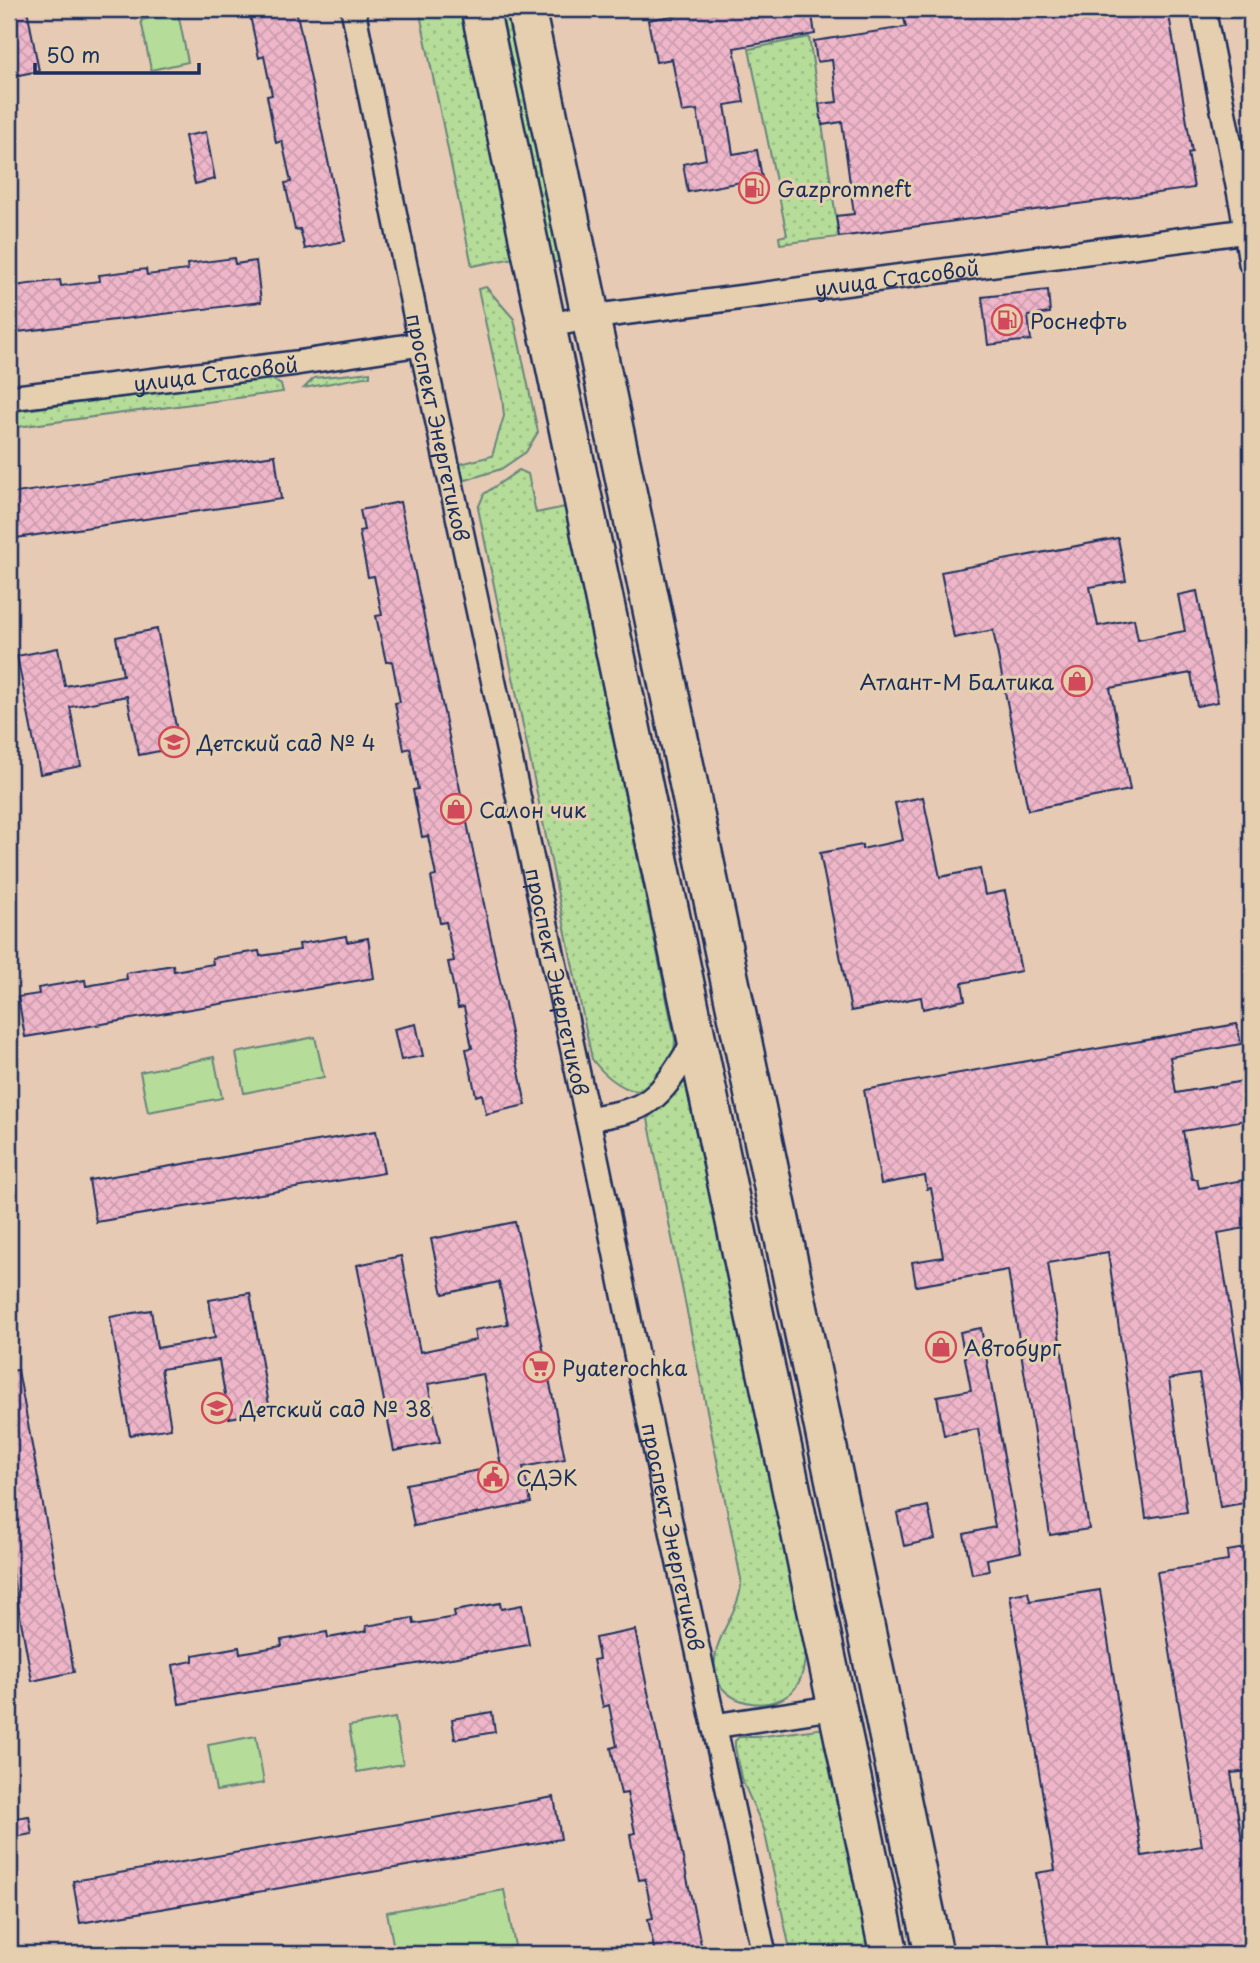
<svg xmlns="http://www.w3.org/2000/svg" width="1260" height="1963" viewBox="0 0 1260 1963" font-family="'Playpen Sans',sans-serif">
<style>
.grass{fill:url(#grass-dots);stroke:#68867b;stroke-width:2}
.park{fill:#b5dc98;stroke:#68867b;stroke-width:2}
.building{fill:url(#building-cross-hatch);stroke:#1b2f5e;stroke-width:2}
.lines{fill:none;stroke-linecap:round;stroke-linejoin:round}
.street-casing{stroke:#1b2f5e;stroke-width:28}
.primary-casing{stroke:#1b2f5e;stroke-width:42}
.street{stroke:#e5cfaf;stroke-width:23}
.primary{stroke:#e5cfaf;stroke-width:37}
.labels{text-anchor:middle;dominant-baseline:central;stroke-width:6;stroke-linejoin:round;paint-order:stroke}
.poi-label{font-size:21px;fill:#1b2f5e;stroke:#e5cfaf;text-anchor:start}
.street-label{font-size:21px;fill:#1b2f5e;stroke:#e5cfaf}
</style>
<defs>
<pattern id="grass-dots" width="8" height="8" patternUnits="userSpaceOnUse" patternTransform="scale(1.75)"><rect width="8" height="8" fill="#b5dc98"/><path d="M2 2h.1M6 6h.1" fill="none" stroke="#9bbd85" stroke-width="1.8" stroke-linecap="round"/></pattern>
<pattern id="building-cross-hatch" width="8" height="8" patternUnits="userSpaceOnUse" patternTransform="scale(1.75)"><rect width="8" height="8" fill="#efb6c9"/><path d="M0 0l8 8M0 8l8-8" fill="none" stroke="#cc9daf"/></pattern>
</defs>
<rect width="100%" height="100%" fill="#e7cab4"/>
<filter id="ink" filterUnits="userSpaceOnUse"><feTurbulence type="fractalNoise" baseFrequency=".0143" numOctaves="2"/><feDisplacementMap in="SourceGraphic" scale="14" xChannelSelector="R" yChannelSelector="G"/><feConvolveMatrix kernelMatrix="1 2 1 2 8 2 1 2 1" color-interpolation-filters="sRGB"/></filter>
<g filter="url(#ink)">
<g class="grass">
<path d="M419,9h43l52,249 -42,8z"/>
<path d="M499,9h12l53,251 -12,3z"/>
<path d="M809,37l30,200 -59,7 -1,-7 8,-2 -38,-186z"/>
<path d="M486,287l28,32 24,113 -12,20 -25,17 -38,12 -3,-17 32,-8 12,-40 -2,-19 -24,-108z"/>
<path d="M370,372v4l-66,12 10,-10z"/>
<path d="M270,378l11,7 2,7 -274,36v-16z"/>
<path d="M519,470l9,4 8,39 29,-6 110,532c0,15 -5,22 -14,34 -3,4 -7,10 -10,13 -19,16 -49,-13 -59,-27l-114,-551 6,-14z"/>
<path d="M685,1081l120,560c1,16 0,33 -9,46 -18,26 -71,21 -80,-11 -9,-36 27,-64 25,-97l-93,-460 15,-21z"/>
<path d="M825,1728l47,226h-81l-27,-125 -23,-51 -6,-31v-6l4,-4h18z"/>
</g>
<g class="park">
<path d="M178,13l10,49 -37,8 -10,-50z"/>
<path d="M315,1037l9,40 -80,16 -8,-40z"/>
<path d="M214,1057l8,41 -74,14 -8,-40z"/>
<path d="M395,1718l8,46 -46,8 -8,-46z"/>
<path d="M256,1736l8,47 -48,8 -8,-46z"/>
<path d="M504,1890l11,56 -41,8h-79l-8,-42z"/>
</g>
<g class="building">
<path d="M9,9h18l12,62 -30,6z"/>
<path d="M260,9h36l49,232 -40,8 -5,-20 -5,1 -10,-47 6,-1 -9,-41 -6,2 -9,-47 5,-1 -8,-39 -5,2 -10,-47z"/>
<path d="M712,9h99l4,25 -81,14 10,54 -19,3 8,49 24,-4 5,28 -74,14 -5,-28 23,-5 -9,-49 -15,2 -10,-53 -16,3 -8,-42z"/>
<path d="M902,9h93v5l35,-5h138l24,143 -4,1 6,35 -355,49 -3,-21 18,-2 -12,-92 -20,3 -3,-21 18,-2 -5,-42 -15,2 -3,-21 92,-14z"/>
<path d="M206,132l9,47 -20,5 -10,-48z"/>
<path d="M234,258l1,6 21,-3 5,41 -252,31v-41h5l-1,-6 47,-6 1,6 39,-5 -1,-6 47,-6 1,6 41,-5 -1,-6z"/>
<path d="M1048,290l2,23 -22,3 3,24 -43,5 -6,-48z"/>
<path d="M275,455l6,44 -272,40v-45z"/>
<path d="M400,502l126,603 -40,9 -4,-20 -6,2 -10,-47 6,-1 -8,-41 -6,1 -10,-46 6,-1 -8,-39 -6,1 -9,-46 5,-1 -8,-40 -6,1 -9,-47 5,-1 -4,-20 -4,-21 -6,2 -9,-47 5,-1 -8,-41 -6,1 -10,-46 6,-1 -8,-39 -6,1 -9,-46 5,-1 -4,-20z"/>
<path d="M1118,538l8,43 -36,6 8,39 36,-7 4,21 47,-9 -7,-36 19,-4 21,111 -21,4 -6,-33 -81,15 20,102 -102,20 -35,-180 -39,8 -13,-66z"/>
<path d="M157,629l23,118 -41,8 -12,-59 -57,11 11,59 -41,8 -23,-118 41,-8 7,38 58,-11 -7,-38z"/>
<path d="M923,797l17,80 40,-8 5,26 20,-4 16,80 -59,12 3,17 -42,9 -2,-12 -70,14 -31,-158 42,-8v4l41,-9 -8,-37z"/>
<path d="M346,936l1,6 21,-4 6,40 -349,59 -7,-40 21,-3 -1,-6 47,-8 1,6 41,-7 -1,-6 47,-8 1,6 39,-7 -1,-6 47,-7 1,5 40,-6 -1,-6z"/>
<path d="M416,1024l7,32 -22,4 -7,-31z"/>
<path d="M1237,1024l4,20 -71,13 6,36 73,-13 2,39 -68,12 9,48h5l2,9 45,-8 4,23 3,-1v25l-33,6 33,207v62l-31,5 -21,-133 -30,5 18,133 -41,6 -38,-266 -60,11 41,266 -39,6 -42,-265 -92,16 -4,-24 31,-5 -12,-69 -4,1 -2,-13 -44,8 -17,-94z"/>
<path d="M376,1131l8,42 -288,49 -7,-42z"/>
<path d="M515,1222l22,96 28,141 -42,8 8,36 -117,23 -8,-42 95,-18 -18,-92 -55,10 12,58 -46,9 -37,-186 44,-9 19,96 56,-12 -2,-10 34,-6 -9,-42 -56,12 -12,-55z"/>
<path d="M250,1293l20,118 -41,7 -10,-58 -58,9 10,59 -41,7 -20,-118 41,-7 6,38 58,-10 -6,-38z"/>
<path d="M981,1328l40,224 -34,7 2,12 -17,3 -8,-40 31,-7 -17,-98 -34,6 -7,-39 34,-6 -11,-58z"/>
<path d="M18,1370l56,302 -42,9 -23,-125v-185z"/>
<path d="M928,1506l7,33 -31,7 -7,-33z"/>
<path d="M1251,1547v224l-20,2 11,67 9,-2v110l-42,6h-159l-14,-81 19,-3 -45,-275 18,-3 2,9 70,-11 42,266 60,-10 -45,-274 71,-11 -1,-10z"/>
<path d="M500,1603l1,6 21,-4 7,40 -350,59 -6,-39 20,-4v-6l46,-8 1,6 42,-7 -1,-6 46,-8 1,6 39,-7 -1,-5 47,-8 1,6 41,-7 -1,-6z"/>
<path d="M635,1630l68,324h-48l-7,-35 5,-1 -8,-39 -6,1 -7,-34 -2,-12 5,-1 -8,-40 -6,1 -10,-46 6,-2 -8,-41 -6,2 -10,-47 6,-1 -4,-21z"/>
<path d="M492,1712l3,20 -40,7 -3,-20z"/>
<path d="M554,1797l7,42 -481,84 -7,-42z"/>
<path d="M29,1816l3,18 -23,4v-19z"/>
</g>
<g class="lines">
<g class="street-casing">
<g id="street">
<path id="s1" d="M353,9l68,335 177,823 76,374 90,413"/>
<path d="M1203,9l40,202 8,52"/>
<path id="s2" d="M546,326l45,-9 656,-86"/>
<path id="s3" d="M9,398l287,-35 125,-19"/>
<path d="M588,1119c20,-4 45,-6 62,-19 20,-15 33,-42 47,-62"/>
<path d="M714,1726l123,-19"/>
</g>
</g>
<g class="primary-casing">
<g id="primary">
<path d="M480,9l409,1945"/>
<path d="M526,9l408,1945"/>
</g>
</g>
<use href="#street" class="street"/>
<use href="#primary" class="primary"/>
</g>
</g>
<defs>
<g id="fuel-ring" transform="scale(1.575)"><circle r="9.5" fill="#e5cfaf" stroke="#d1495b" stroke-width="1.5"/><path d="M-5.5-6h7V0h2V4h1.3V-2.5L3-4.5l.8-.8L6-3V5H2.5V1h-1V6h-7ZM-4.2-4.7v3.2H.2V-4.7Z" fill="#d1495b"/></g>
<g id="shop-ring" transform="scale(1.575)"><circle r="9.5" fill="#e5cfaf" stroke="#d1495b" stroke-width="1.5"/><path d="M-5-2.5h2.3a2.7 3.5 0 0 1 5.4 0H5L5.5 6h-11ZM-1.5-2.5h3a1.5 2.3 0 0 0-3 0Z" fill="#d1495b"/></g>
<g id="school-ring" transform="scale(1.575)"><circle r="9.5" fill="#e5cfaf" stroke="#d1495b" stroke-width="1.5"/><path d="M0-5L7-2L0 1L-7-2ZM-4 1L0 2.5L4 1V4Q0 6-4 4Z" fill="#d1495b"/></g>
<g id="supermarket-ring" transform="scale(1.575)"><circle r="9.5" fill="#e5cfaf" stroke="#d1495b" stroke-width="1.5"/><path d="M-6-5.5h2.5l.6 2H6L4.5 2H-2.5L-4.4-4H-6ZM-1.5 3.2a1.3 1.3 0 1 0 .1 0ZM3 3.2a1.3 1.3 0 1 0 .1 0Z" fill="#d1495b"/></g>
<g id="civic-ring" transform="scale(1.575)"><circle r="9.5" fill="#e5cfaf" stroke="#d1495b" stroke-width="1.5"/><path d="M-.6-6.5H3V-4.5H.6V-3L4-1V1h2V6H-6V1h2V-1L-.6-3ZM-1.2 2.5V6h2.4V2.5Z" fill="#d1495b"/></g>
</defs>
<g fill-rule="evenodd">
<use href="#fuel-ring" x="754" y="188"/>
<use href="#fuel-ring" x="1007" y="320"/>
<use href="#shop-ring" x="1077" y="681"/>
<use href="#school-ring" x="174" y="742"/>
<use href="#shop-ring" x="456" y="809"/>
<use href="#shop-ring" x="941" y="1347"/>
<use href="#supermarket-ring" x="539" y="1367"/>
<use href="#school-ring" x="217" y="1408"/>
<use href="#civic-ring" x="493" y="1477"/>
</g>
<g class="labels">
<g class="poi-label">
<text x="777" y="188">Gazpromneft</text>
<text x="1030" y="320">Роснефть</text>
<text x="1054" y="681" text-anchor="end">Атлант-М Балтика</text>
<text x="197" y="742">Детский сад № 4</text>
<text x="479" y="809">Салон чик</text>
<text x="964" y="1347">Автобург</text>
<text x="562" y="1367">Pyaterochka</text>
<text x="240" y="1408">Детский сад № 38</text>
<text x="516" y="1477">СДЭК</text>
</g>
<g class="street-label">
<text stroke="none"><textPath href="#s2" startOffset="354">улица Стасовой</textPath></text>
<text stroke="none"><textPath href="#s3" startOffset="208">улица Стасовой</textPath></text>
<text stroke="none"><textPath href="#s1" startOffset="427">проспект Энергетиков</textPath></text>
<text stroke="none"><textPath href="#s1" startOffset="994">проспект Энергетиков</textPath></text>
<text stroke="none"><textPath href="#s1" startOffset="1561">проспект Энергетиков</textPath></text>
</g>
</g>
<rect width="1260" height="1963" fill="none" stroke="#e5cfaf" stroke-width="35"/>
<rect x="18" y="18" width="1225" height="1928" fill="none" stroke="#1b2f5e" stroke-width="2.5" filter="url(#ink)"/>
<path d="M35 63v10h164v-10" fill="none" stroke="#1b2f5e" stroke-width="3.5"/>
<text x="46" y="63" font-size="21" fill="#1b2f5e" stroke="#e5cfaf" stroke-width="5" paint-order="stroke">50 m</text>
</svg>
